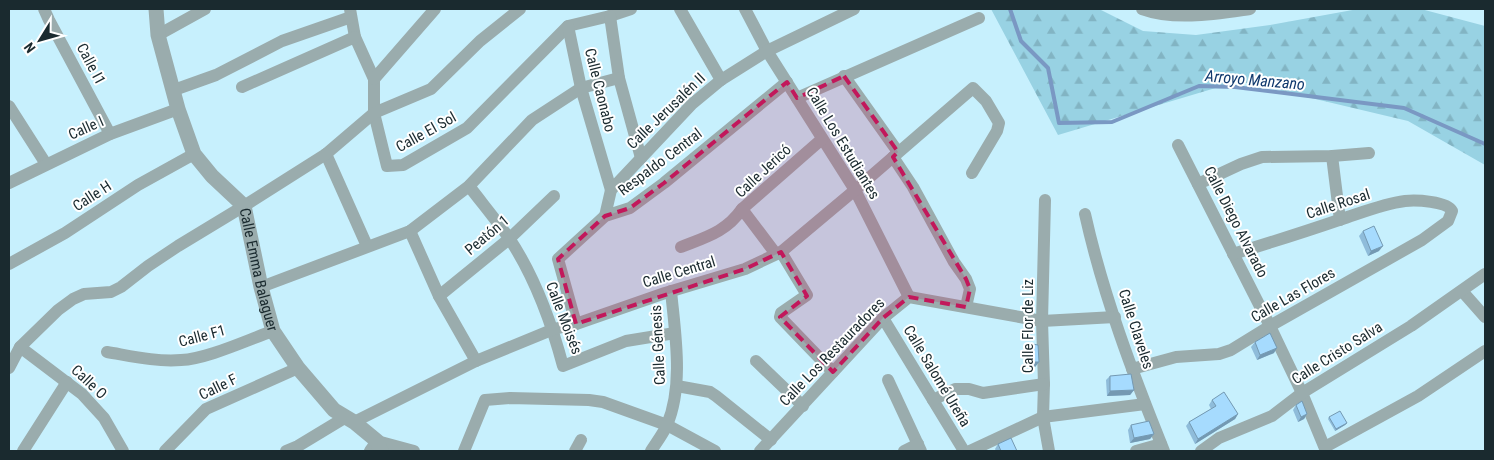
<svg xmlns="http://www.w3.org/2000/svg" width="1494" height="460" viewBox="0 0 1494 460" font-family="'Roboto Condensed',sans-serif">
<style>
.forest{fill:url(#forest-firs)}
.lines{fill:none;stroke-linecap:round;stroke-linejoin:round}
.stream{stroke:#7a98c3;stroke-width:4}
.minor{stroke:#9aacad;stroke-width:12}
.tertiary{stroke:#9aacad;stroke-width:15}
.wall{fill:#8fbcda}
.shaded-wall{fill:#7499b2}
.building{fill:#a6dbfe;stroke:#7499b2}
.marked{fill:#c2185b;fill-opacity:0.2;stroke:#c2185b;stroke-width:4;stroke-dasharray:10 6;stroke-linejoin:round}
.labels{text-anchor:middle;dominant-baseline:central;stroke-width:4;stroke-linejoin:round;paint-order:stroke}
.street-label{font-size:15px;fill:#1a2a2f;stroke:#fff}
.water-label{font-size:16px;font-style:italic;fill:#10396e;stroke:#fff}
</style>
<defs>
<pattern id="forest-firs" width="22" height="20" patternUnits="userSpaceOnUse" patternTransform="scale(1.25)"><rect width="22" height="20" fill="#98d2e3"/><path d="M5 1l3.5 6h-7zM16 11l3.5 6h-7z" fill="#82b4c3"/></pattern>
</defs>
<rect width="100%" height="100%" fill="#c7f0fd"/>
<path class="forest" d="M991,9h108l44,22 53,4 74,-10 88,-16h63l64,17v139l-77,-44 -169,-40 -181,54z"/>
<g class="lines">
<path class="stream" d="M1010,9l11,32 27,27 11,55 53,-1 87,-36 36,1 169,21 81,36"/>
<g class="minor">
<path d="M44,9l5,11 61,114"/>
<path d="M350,9l5,28 19,42v34l13,53 16,-1 64,-37 101,-102 42,-10 21,-7"/>
<path d="M680,9l41,71"/>
<path d="M745,9l22,42 88,139 54,107"/>
<path d="M1142,9c33,12 73,5 108,0"/>
<path d="M610,16l9,62 22,80"/>
<path d="M568,26l13,62 30,102"/>
<path d="M158,35l47,-26"/>
<path d="M844,76l54,76"/>
<path d="M374,79l61,-70"/>
<path d="M242,87l113,-50"/>
<path d="M174,90l42,-15 66,-34 69,-24"/>
<path d="M797,98l182,-80"/>
<path d="M9,106l37,58"/>
<path d="M1178,145l92,181 32,67 24,58"/>
<path d="M326,154l41,92"/>
<path d="M1332,156l8,64"/>
<path d="M893,157l20,30 41,75 12,17 4,10 -4,18"/>
<path d="M9,183l101,-49 68,-25"/>
<path d="M1198,184l43,-20 21,-7 70,-1 37,-3"/>
<path d="M469,186c13,17 27,34 40,52 26,39 42,83 54,128l63,-25 49,-8"/>
<path d="M1045,200l-3,121 2,63 -1,33 6,34"/>
<path d="M1085,214c18,81 48,160 79,237"/>
<path d="M605,216l6,-26 81,-86 29,-24 46,-29 87,-42"/>
<path d="M410,231l29,65 37,65"/>
<path d="M681,247c25,-10 45,-15 61,-38"/>
<path d="M781,252l26,43 -26,18 -1,4 53,55"/>
<path d="M776,254l-34,-45 80,-70"/>
<path d="M9,264l56,-31 73,-48 56,-31"/>
<path d="M261,287l149,-56 59,-45 63,-66 49,-32 38,-10"/>
<path d="M1462,291l23,26"/>
<path d="M439,296l70,-57 45,-43"/>
<path d="M883,318l81,133"/>
<path d="M576,324l-18,-65 47,-43 25,-8 34,-25 123,-101"/>
<path d="M20,347l62,47 22,24 19,33"/>
<path d="M107,352c24,4 49,10 74,8 26,-1 66,-20 92,-29"/>
<path d="M756,361l47,45"/>
<path d="M9,368l11,-21 38,-37 15,-11 11,-5 27,-2 10,-5 27,-21 30,-20 66,-40 82,-52 48,-41 57,-24 49,-48 40,-32"/>
<path d="M1132,369l44,-12 43,-3 12,-4 39,-24 152,-86 26,-19 4,-10c-5,-10 -36,-11 -47,-10 -23,3 -44,12 -66,19 -35,12 -70,23 -106,34"/>
<path d="M888,380l33,71"/>
<path d="M677,386l33,6 6,4 55,44"/>
<path d="M933,400l22,-11h14l14,4 61,-9"/>
<path d="M354,422l122,-61 78,-32 22,-5 89,-31 80,-24 36,-17 74,-62 118,-102 13,13 13,22 -2,8 -25,42"/>
<path d="M1325,447l93,-51 67,-45"/>
<path d="M23,451l44,-69"/>
<path d="M165,451l41,-42 92,-41"/>
<path d="M286,451l12,-5 48,-29"/>
<path d="M370,451l7,-10 37,10"/>
<path d="M464,451l21,-51 25,-2 79,2 14,2 64,23 48,26"/>
<path d="M575,451l6,-11"/>
<path d="M651,451c5,-8 12,-17 16,-26 17,-40 8,-92 4,-134"/>
<path d="M760,451l123,-133 26,-21 133,24 73,-4"/>
<path d="M904,451l14,-7"/>
<path d="M970,451l73,-34 102,-13"/>
<path d="M1136,451l25,-7"/>
<path d="M1201,451l18,-13 53,-22 30,-23 109,-67 74,-52"/>
</g>
<path class="tertiary" id="s1" d="M156,9l2,26 20,74 16,45 18,22 32,30 17,81 12,44 25,37 36,42 20,12 23,19 4,10"/>
</g>
<g class="wall">
<path d="M1363,231l16,20 -11,5 -9,-20z"/>
<path d="M1255,342l19,11 -17,7 -6,-13z"/>
<path d="M1032,344l7,18 -4,5h-8l2,-18z"/>
<path d="M1110,376l24,14 -4,5 -23,1 -1,-16z"/>
<path d="M1212,400l26,14 -3,5 -40,25 -9,-18 3,-4 22,-13 -2,-4z"/>
<path d="M1296,405l11,9 -3,5 -6,3 -5,-12z"/>
<path d="M1329,417l18,6 -2,2 -10,6 -7,-12z"/>
<path d="M1131,425l23,9 -4,5 -20,4 -2,-13z"/>
<path d="M998,444l19,7h-21l-1,-2z"/>
</g>
<g class="shaded-wall">
<path d="M1383,246l-4,5 -11,5 3,-5z"/>
<path d="M1277,348l-3,5 -17,7 3,-5z"/>
<path d="M1031,362h8l-4,5h-8z"/>
<path d="M1134,390l-4,5 -23,1 3,-5z"/>
<path d="M1238,414l-3,5 -40,25 3,-5z"/>
<path d="M1307,414l-3,5 -6,3 3,-5z"/>
<path d="M1347,423l-2,2 -10,6 1,-2z"/>
<path d="M1154,434l-4,5 -20,4 4,-5z"/>
</g>
<g class="building">
<path d="M1374,226l9,20 -12,5 -8,-20z"/>
<path d="M1270,333l7,15 -17,7 -5,-13z"/>
<path d="M1032,344l6,1 1,17h-8z"/>
<path d="M1131,374l3,16 -24,1v-15z"/>
<path d="M1224,392l14,22 -40,25 -9,-17 27,-16 -4,-6z"/>
<path d="M1302,401l5,13 -6,3 -5,-12z"/>
<path d="M1340,411l7,12 -11,6 -7,-12z"/>
<path d="M1149,421l5,13 -20,4 -3,-13z"/>
<path d="M1011,438l6,13h-16l-3,-7z"/>
</g>
<path class="marked" d="M844,76l54,76 -5,5 73,122 4,10 -4,18 -57,-10 -26,21 -50,54 -53,-55 27,-21 -26,-44 -36,17 -169,55 -18,-65 47,-43 25,-8 34,-25 123,-101 10,16z"/>
<g class="labels">
<g class="street-label">
<text transform="translate(91 64) rotate(62)">Calle I1</text>
<text transform="translate(600 90) rotate(76)">Calle Caonabo</text>
<text transform="translate(666 111) rotate(-44)">Calle Jerusalén II</text>
<text transform="translate(86 128) rotate(-24)">Calle I</text>
<text transform="translate(426 132) rotate(-29)">Calle El Sol</text>
<text transform="translate(843 143) rotate(59)">Calle Los Estudiantes</text>
<text transform="translate(660 162) rotate(-37)">Respaldo Central</text>
<text transform="translate(763 171) rotate(-43)">Calle Jericó</text>
<text transform="translate(92 196) rotate(-33)">Calle H</text>
<text transform="translate(1338 204) rotate(-18)">Calle Rosal</text>
<text transform="translate(1236 222) rotate(63)">Calle Diego Alvarado</text>
<text transform="translate(487 235) rotate(-40)">Peatón 1</text>
<text stroke="none"><textPath href="#s1" startOffset="288">Calle Emma Balaguer</textPath></text>
<text transform="translate(679 272) rotate(-17)">Calle Central</text>
<text transform="translate(1293 295) rotate(-30)">Calle Las Flores</text>
<text transform="translate(564 318) rotate(69)">Calle Moisés</text>
<text transform="translate(1028 326) rotate(-90)">Calle Flor de Liz</text>
<text transform="translate(1136 329) rotate(72)">Calle Claveles</text>
<text transform="translate(202 336) rotate(-15)">Calle F1</text>
<text transform="translate(658 345) rotate(-93)">Calle Génesis</text>
<text transform="translate(832 352) rotate(-46)">Calle Los Restauradores</text>
<text transform="translate(1337 353) rotate(-32)">Calle Cristo Salva</text>
<text transform="translate(937 376) rotate(59)">Calle Salomé Ureña</text>
<text transform="translate(89 382) rotate(43)">Calle O</text>
<text transform="translate(218 387) rotate(-26)">Calle F</text>
</g>
<g class="water-label">
<text transform="translate(1255 80) rotate(5)">Arroyo Manzano</text>
</g>
</g>
<rect width="1494" height="460" fill="none" stroke="#1a2a2f" stroke-width="20"/>
<g transform="translate(40 40) rotate(233)" stroke="#ffffff" stroke-width="4" paint-order="stroke">
<path d="M0-4L9 19L0 12L-9 19Z" fill="#1a2a2f"/>
<text y="-8" font-size="14" font-weight="bold" text-anchor="middle" fill="#1a2a2f">N</text>
</g>
</svg>
